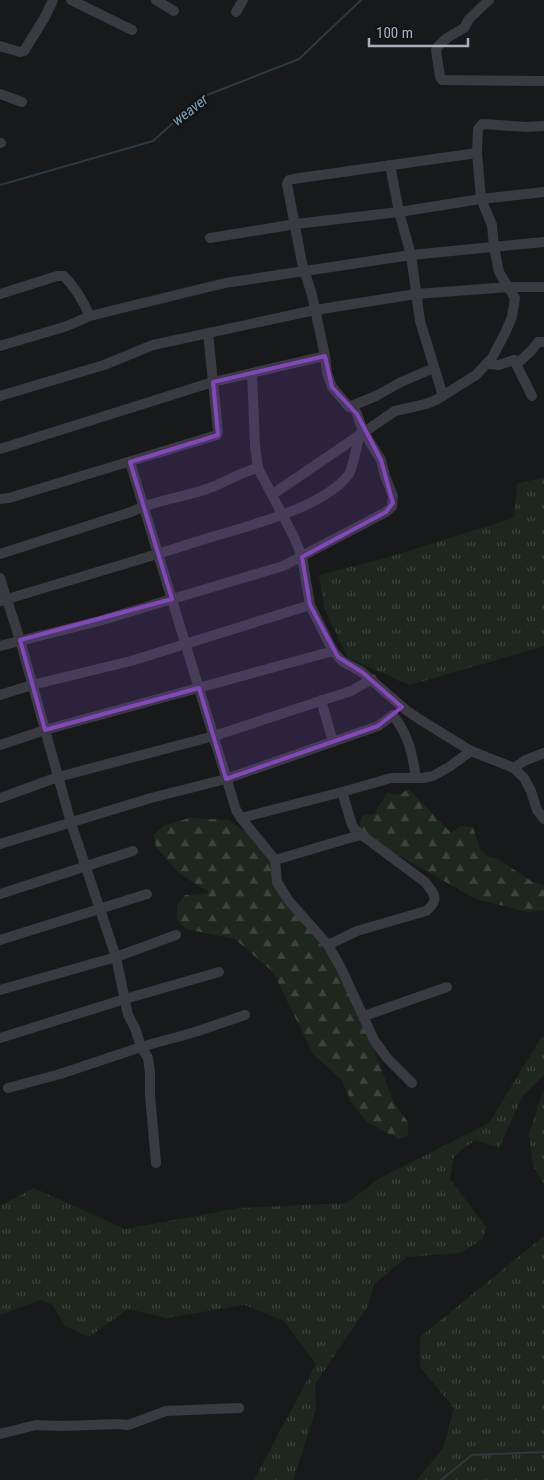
<svg xmlns="http://www.w3.org/2000/svg" width="544" height="1480" viewBox="0 0 544 1480" font-family="'Roboto Condensed',sans-serif">
<style>
.grass{fill:url(#grass-tufts)}
.forest{fill:url(#forest-firs)}
.lines{fill:none;stroke-linecap:round;stroke-linejoin:round}
.stream{stroke:#2d3941;stroke-width:2}
.minor{stroke:#393b41;stroke-width:10}
.marked{fill:#8446be;fill-opacity:0.2;stroke:#8446be;stroke-width:4;stroke-linejoin:round}
.labels{text-anchor:middle;dominant-baseline:central;stroke-width:5;stroke-linejoin:round;paint-order:stroke}
.water-label{font-size:15px;font-style:italic;fill:#7ea2ba;stroke:#131416}
</style>
<defs>
<pattern id="grass-tufts" width="24" height="20" patternUnits="userSpaceOnUse" patternTransform="scale(1.25)"><rect width="24" height="20" fill="#1e271e"/><path d="M3 7l-1-3M5 7V3M7 7l1-3M15 17l-1-3M17 17v-4M19 17l1-3" fill="none" stroke="#3c443d"/></pattern>
<pattern id="forest-firs" width="22" height="20" patternUnits="userSpaceOnUse" patternTransform="scale(1.25)"><rect width="22" height="20" fill="#1e271e"/><path d="M5 1l3.5 6h-7zM16 11l3.5 6h-7z" fill="#3c443d"/></pattern>
</defs>
<rect width="100%" height="100%" fill="#18191b"/>
<g class="grass">
<path d="M544,477v169l-134,39 -62,-27 -24,-50 -5,-33 70,-18 125,-39 3,-34z"/>
<path d="M544,1036v39l-22,22 -23,51 -24,-8 -21,16 -4,23 36,48 -3,12 -23,14 -53,4 -33,27 -6,22 -53,78 1,25 -23,71h-39l62,-116 -32,-43 -39,-16 -79,13 -38,-9 -39,28 -24,-11 -13,-22 -12,-4 -40,15v-109l34,-18 91,41 115,-21 107,-5 31,-24 111,-56 52,-85z"/>
<path d="M544,1091v93l-11,-18 -4,-31 13,-41z"/>
<path d="M544,1236v244h-127l27,-33 10,-39 -34,-41v-30z"/>
</g>
<g class="forest">
<path d="M409,789l42,44 10,-7 12,1 7,22 9,8 11,3 31,21 13,4v25l-16,2 -52,-13 -98,-55 -19,-17 4,-12 11,-1 13,-21 12,2z"/>
<path d="M189,818l40,2 30,22 14,22 20,43 34,41 36,71 31,84 14,19v13l-9,4 -32,-17 -16,-20 -9,-22 -29,-26 -40,-82 -38,-33 -49,-10 -9,-9v-15l8,-10 25,-2 -30,-19 -24,-27 -2,-12 9,-9z"/>
</g>
<g class="lines">
<g class="stream">
<path d="M0,185l153,-44 49,-44 97,-38 62,-59"/>
<path d="M441,1480l31,-25 72,-3"/>
</g>
<g class="minor">
<path d="M71,0l61,30"/>
<path d="M156,0l18,11"/>
<path d="M489,0l-20,19 -5,9 -17,10 -8,7 -3,5 4,27 2,3 102,1"/>
<path d="M236,12l7,-12"/>
<path d="M0,46l20,6 4,-1 21,-34 8,-17"/>
<path d="M0,94l22,8"/>
<path d="M0,143h1"/>
<path d="M390,165l9,47 12,43 9,66 23,75"/>
<path d="M210,238l86,-14 103,-12 82,-13 63,-7"/>
<path d="M0,294l57,-18h7c12,12 19,25 26,40"/>
<path d="M0,346l67,-20 23,-10 135,-33 186,-28 133,-13"/>
<path d="M514,360l18,36"/>
<path d="M488,364l11,1 15,-5 5,2 13,-12 6,-8h6"/>
<path d="M252,373l3,73 3,22 36,69 8,20 8,48 23,46 9,10 20,11 44,38 13,9 52,32 43,17 10,10 7,13 6,19 7,9"/>
<path d="M0,396l104,-31 49,-20 162,-35 101,-16 93,-7h35"/>
<path d="M349,407l27,-11 25,-14 33,-14"/>
<path d="M0,449l213,-67 112,-26"/>
<path d="M130,462l106,348 5,8 34,42 2,22 12,19 39,44 13,23 33,72 13,18 25,25"/>
<path d="M273,494l122,-83 31,-7 10,-4 40,-25 16,-17 13,-25 7,-16 3,-19 -16,-26 -5,-25 -2,-22 -11,-26 -4,-46 1,-24 4,-5 45,3 17,-1"/>
<path d="M0,499l9,-1 208,-63 1,-4 -10,-98"/>
<path d="M0,554l131,-42c28,-14 54,-14 81,-25 16,-6 29,-15 46,-19"/>
<path d="M0,578l20,62 51,183 45,134 12,58 7,13 6,19 7,11 2,15v22l6,68"/>
<path d="M1,601c68,-21 136,-40 204,-62 41,-13 118,-30 144,-65 4,-5 8,-31 11,-40"/>
<path d="M0,646l99,-25 184,-55 103,-54 6,-5 1,-11 -8,-20 -4,-16 -18,-29 -6,-17 -4,-7h-4l-17,-20 -5,-14 -2,-17 -13,-61 -10,-32 -15,-79 2,-4 4,-1 184,-26"/>
<path d="M0,695l32,-10 99,-24 179,-56"/>
<path d="M321,700l12,42"/>
<path d="M0,745l45,-15 288,-79"/>
<path d="M514,768l10,-7 20,-8"/>
<path d="M0,798l58,-21 156,-41 137,-45 21,-12"/>
<path d="M241,818l101,-26 49,-14h32l10,-2 16,-9 22,-16"/>
<path d="M0,844l151,-46 75,-19 152,-53 15,-11c16,21 19,37 23,63"/>
<path d="M275,860l85,-25"/>
<path d="M0,894l133,-43"/>
<path d="M0,940l147,-46"/>
<path d="M328,945l29,-14 69,-20c14,-11 9,-17 -1,-29l-70,-52 -3,-5 -10,-33"/>
<path d="M0,990l116,-33 60,-22"/>
<path d="M364,1016l83,-29"/>
<path d="M0,1038l125,-39 94,-27"/>
<path d="M8,1088l52,-14 81,-27 54,-15 50,-17"/>
<path d="M0,1434l36,-9 27,1 54,-2 11,1 38,-14 73,-3"/>
</g>
</g>
<path class="marked" d="M325,356l7,31 25,27 24,46 12,43 -7,9 -84,45 8,48 28,52 24,15 40,35 -24,19 -152,53 -27,-91 -154,42 -25,-90 152,-41 -42,-137 88,-27 -5,-53z"/>
<g class="labels">
<g class="water-label">
<text transform="translate(190 110) rotate(-38)">weaver</text>
</g>
</g>
<path d="M369 38v8h99v-8" fill="none" stroke="#aab0bc" stroke-width="2.5"/>
<text x="376" y="38" font-size="15" fill="#aab0bc" stroke="#131416" stroke-width="4" paint-order="stroke">100 m</text>
</svg>
